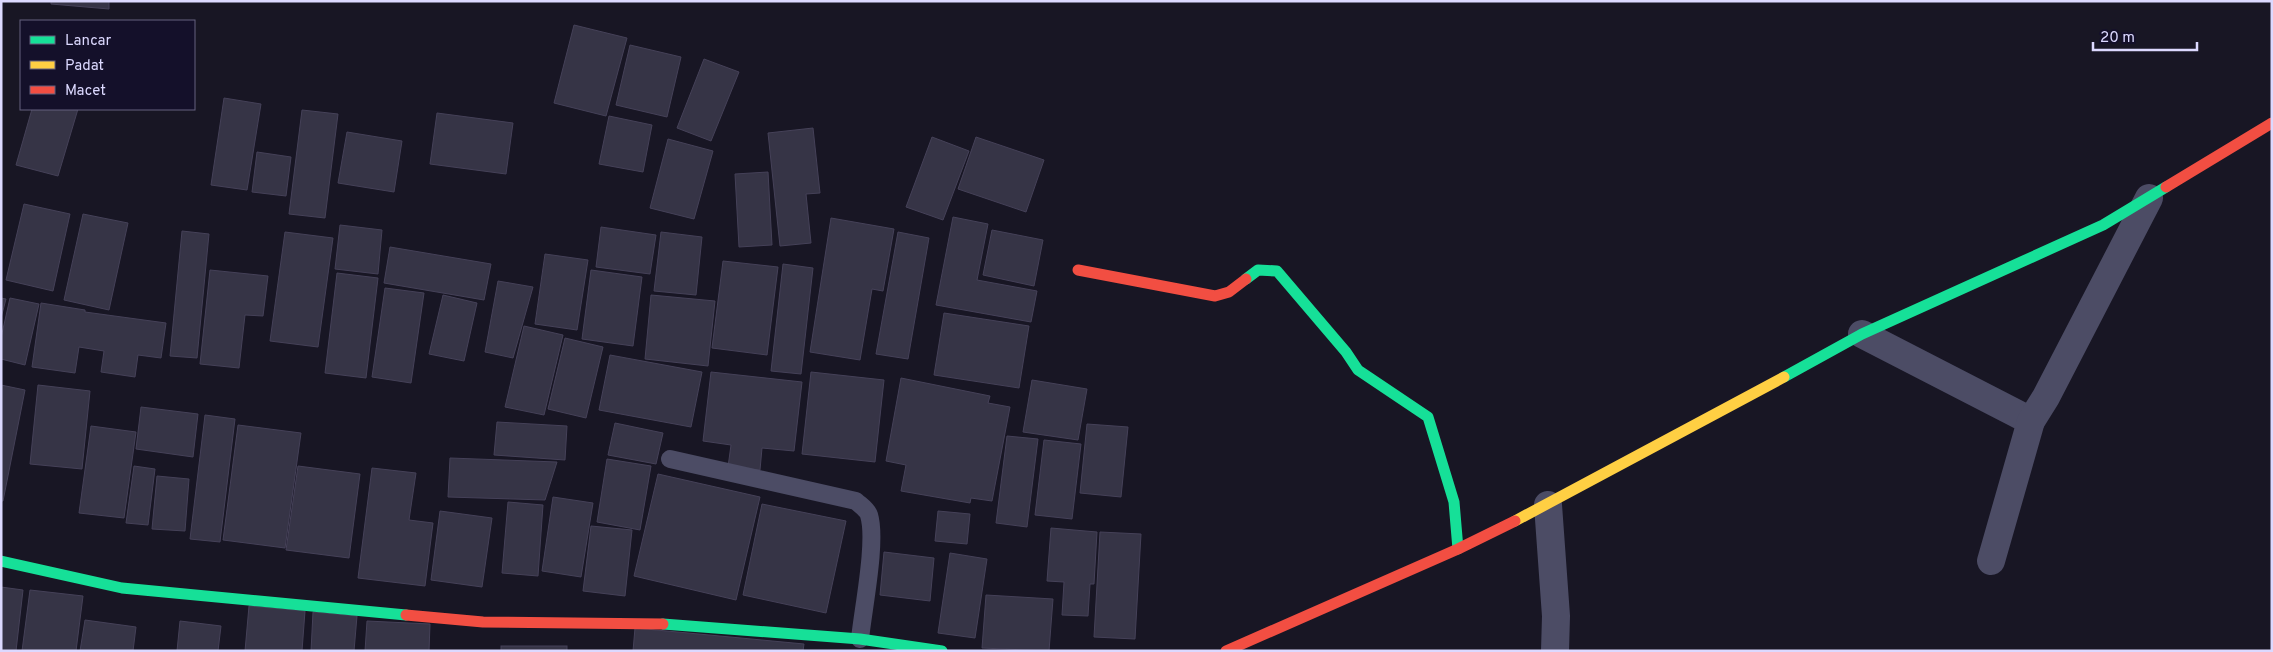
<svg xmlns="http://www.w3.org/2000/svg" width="2273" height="652" viewBox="0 0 2273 652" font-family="Overpass,sans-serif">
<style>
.building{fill:#363446;stroke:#454158}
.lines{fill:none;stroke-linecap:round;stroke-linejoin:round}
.lane{stroke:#4c4c65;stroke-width:18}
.street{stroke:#4c4c65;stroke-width:28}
.fast{stroke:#16e098;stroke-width:11}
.slow{stroke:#ffcf43;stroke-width:11}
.jam{stroke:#f24e42;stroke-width:11}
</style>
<rect width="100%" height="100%" fill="#181624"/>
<g class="building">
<path d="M51,1h58v8l-58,-5z"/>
<path d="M574,25l53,13 -21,78 -52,-13z"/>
<path d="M630,45l51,12 -14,60 -51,-12z"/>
<path d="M704,59l35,13 -28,69 -34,-13z"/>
<path d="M224,98l37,6 -14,86 -36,-5z"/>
<path d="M32,109h46l-20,67 -42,-11z"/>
<path d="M302,110l36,4 -13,104 -36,-4z"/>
<path d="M437,113l76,10 -7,51 -76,-10z"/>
<path d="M609,116l43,9 -9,47 -44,-8z"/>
<path d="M813,128l7,65 -14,1 5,49 -31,3 -12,-113z"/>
<path d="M347,132l55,9 -8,51 -56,-9z"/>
<path d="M932,137l37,14 -26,69 -37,-13z"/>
<path d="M976,137l68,23 -18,52 -68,-23z"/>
<path d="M668,139l45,12 -19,68 -44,-11z"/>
<path d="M257,152l34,5 -5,39 -34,-4z"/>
<path d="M768,172l4,73 -33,2 -4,-73z"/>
<path d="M24,204l46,10 -17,77 -47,-11z"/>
<path d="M83,214l45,9 -19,87 -45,-10z"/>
<path d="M953,217l35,7 -11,56 60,11 -6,31 -95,-17z"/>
<path d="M831,218l63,11 -11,62 -11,-2 -12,71 -50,-8z"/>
<path d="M340,225l42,5 -4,44 -43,-5z"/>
<path d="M601,227l55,8 -6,39 -54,-7z"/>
<path d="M992,230l51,10 -9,46 -51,-11z"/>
<path d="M182,231l27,3 -12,124 -27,-2z"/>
<path d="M285,232l48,6 -15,109 -48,-6z"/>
<path d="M661,232l41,5 -6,58 -42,-4z"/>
<path d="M898,232l31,6 -21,121 -32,-5z"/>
<path d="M390,247l101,17 -7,36 -100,-17z"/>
<path d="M545,254l43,6 -11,70 -42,-6z"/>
<path d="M723,261l55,6 -11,88 -55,-7z"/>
<path d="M783,264l30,4 -12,106 -30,-3z"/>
<path d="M210,270l58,6 -5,40 -18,-1 -6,53 -39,-4z"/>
<path d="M591,270l51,7 -9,69 -51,-7z"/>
<path d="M337,273l41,5 -12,100 -41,-5z"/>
<path d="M498,281l35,6 -20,71 -28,-6z"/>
<path d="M385,288l39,5 -13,90 -39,-6z"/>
<path d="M443,295l34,8 -13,58 -35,-7z"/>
<path d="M651,295l64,6 -7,65 -63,-7z"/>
<path d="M1,298l5,1 -5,19z"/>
<path d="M10,298l29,6 -14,61 -24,-6v-21z"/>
<path d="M41,303l44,7v2l81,11 -5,35 -23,-3 -3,22 -34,-5 3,-21 -25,-4 -4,26 -43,-6z"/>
<path d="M944,313l85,13 -10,62 -85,-13z"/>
<path d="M524,326l39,9 -19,80 -39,-8z"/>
<path d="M565,338l38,9 -17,71 -38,-9z"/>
<path d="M610,355l92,17 -11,55 -92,-17z"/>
<path d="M711,372l91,10 -8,69 -32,-3 -2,22 -32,-3 3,-22 -28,-4z"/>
<path d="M811,372l73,8 -9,82 -73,-8z"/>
<path d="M901,378l89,18 -2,7 22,4 -18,94 -21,-3 -1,5 -69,-12 5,-26 -20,-4z"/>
<path d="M1032,380l55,9 -9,51 -55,-8z"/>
<path d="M1,385l24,5 -22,111h-2z"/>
<path d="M38,385l52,6 -8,78 -52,-5z"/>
<path d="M141,407l57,7 -5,43 -57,-8z"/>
<path d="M205,415l30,4 -15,123 -30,-3z"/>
<path d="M497,422l70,4 -2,34 -71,-5z"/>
<path d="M615,423l48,10 -7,31 -48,-9z"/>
<path d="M1087,424l41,3 -7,70 -41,-4z"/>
<path d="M238,425l63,8 -16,115 -62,-8z"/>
<path d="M91,426l45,6 -12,86 -45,-5z"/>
<path d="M1007,436l31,3 -11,88 -31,-4z"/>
<path d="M1044,440l37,4 -9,75 -37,-4z"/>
<path d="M450,458l107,4 -12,38 -97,-3z"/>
<path d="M607,459l44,7 -11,64 -43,-8z"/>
<path d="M134,466l21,3 -7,56 -22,-2z"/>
<path d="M298,466l62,8 -11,84 -63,-8z"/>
<path d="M372,468l44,5 -7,47 24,3 -8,63 -67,-8z"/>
<path d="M658,474l102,23 -24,103 -102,-24z"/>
<path d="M157,476l32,3 -4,52 -33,-2z"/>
<path d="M553,497l40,6 -12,74 -39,-6z"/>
<path d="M508,502l35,3 -5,71 -36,-3z"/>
<path d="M762,504l84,17 -20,92 -83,-18z"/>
<path d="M440,511l52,7 -10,69 -51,-7z"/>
<path d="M938,511l32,3 -3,30 -32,-3z"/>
<path d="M591,526l41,4 -7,66 -42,-5z"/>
<path d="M1051,528l46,4 -3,52h-4l-2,32 -26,-1 2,-33 -17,-1z"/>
<path d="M1100,532l41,2 -6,105 -41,-2z"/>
<path d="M884,552l50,6 -4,43 -50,-6z"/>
<path d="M950,553l37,6 -12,79 -37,-5z"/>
<path d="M1,587l22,3 -7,61h-15z"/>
<path d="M30,590l53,6 -7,55h-54z"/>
<path d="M986,595l67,4 -4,52 -67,-3z"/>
<path d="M249,606l56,5 -3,40h-57z"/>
<path d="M313,612l44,4 -3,35h-43z"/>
<path d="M85,620l51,7 -3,24h-53z"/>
<path d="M180,621l41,5 -3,25h-41z"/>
<path d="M367,621l63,3 -1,27h-64z"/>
<path d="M635,628l169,16 -1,7h-170z"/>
<rect x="501" y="646" width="66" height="5"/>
</g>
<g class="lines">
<path class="lane" d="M670,459l186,42c4,4 11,8 13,14 8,26 -6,94 -9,124"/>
<g class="street">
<path d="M1862,334l169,87"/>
<path d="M1548,505l8,111 -1,35"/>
<path d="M1991,561l40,-140 15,-24 103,-199"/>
</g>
<g class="fast">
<path d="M1246,279l12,-9 19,1 69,81 12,18 70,47 26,85 4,47"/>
<path d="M1784,377l78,-43 241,-109 63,-38"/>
<path d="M1,561l121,27 284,27"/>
<path d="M663,624l197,15 82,12"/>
</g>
<path class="slow" d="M1515,521l269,-144"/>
<g class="jam">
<path d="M2166,187l106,-64"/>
<path d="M1078,270l137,26 14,-4 17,-13"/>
<path d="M406,615l77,7 180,2"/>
<path d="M1226,651l232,-102 57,-28"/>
</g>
</g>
<rect width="2273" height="652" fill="none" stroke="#dcd9ff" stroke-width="5"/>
<rect x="20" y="20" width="175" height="90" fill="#14102a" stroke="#64607f"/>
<rect x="30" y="36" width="25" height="8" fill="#16e098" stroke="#64607f"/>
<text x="65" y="45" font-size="15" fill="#dcd9ff">Lancar</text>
<rect x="30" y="61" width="25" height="8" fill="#ffcf43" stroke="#64607f"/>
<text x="65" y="70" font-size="15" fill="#dcd9ff">Padat</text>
<rect x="30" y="86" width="25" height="8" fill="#f24e42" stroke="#64607f"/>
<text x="65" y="95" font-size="15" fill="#dcd9ff">Macet</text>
<path d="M2093 42v8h104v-8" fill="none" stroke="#dcd9ff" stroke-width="2.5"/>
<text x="2100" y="42" font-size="15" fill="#dcd9ff" stroke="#14102a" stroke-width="4" paint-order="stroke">20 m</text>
</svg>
